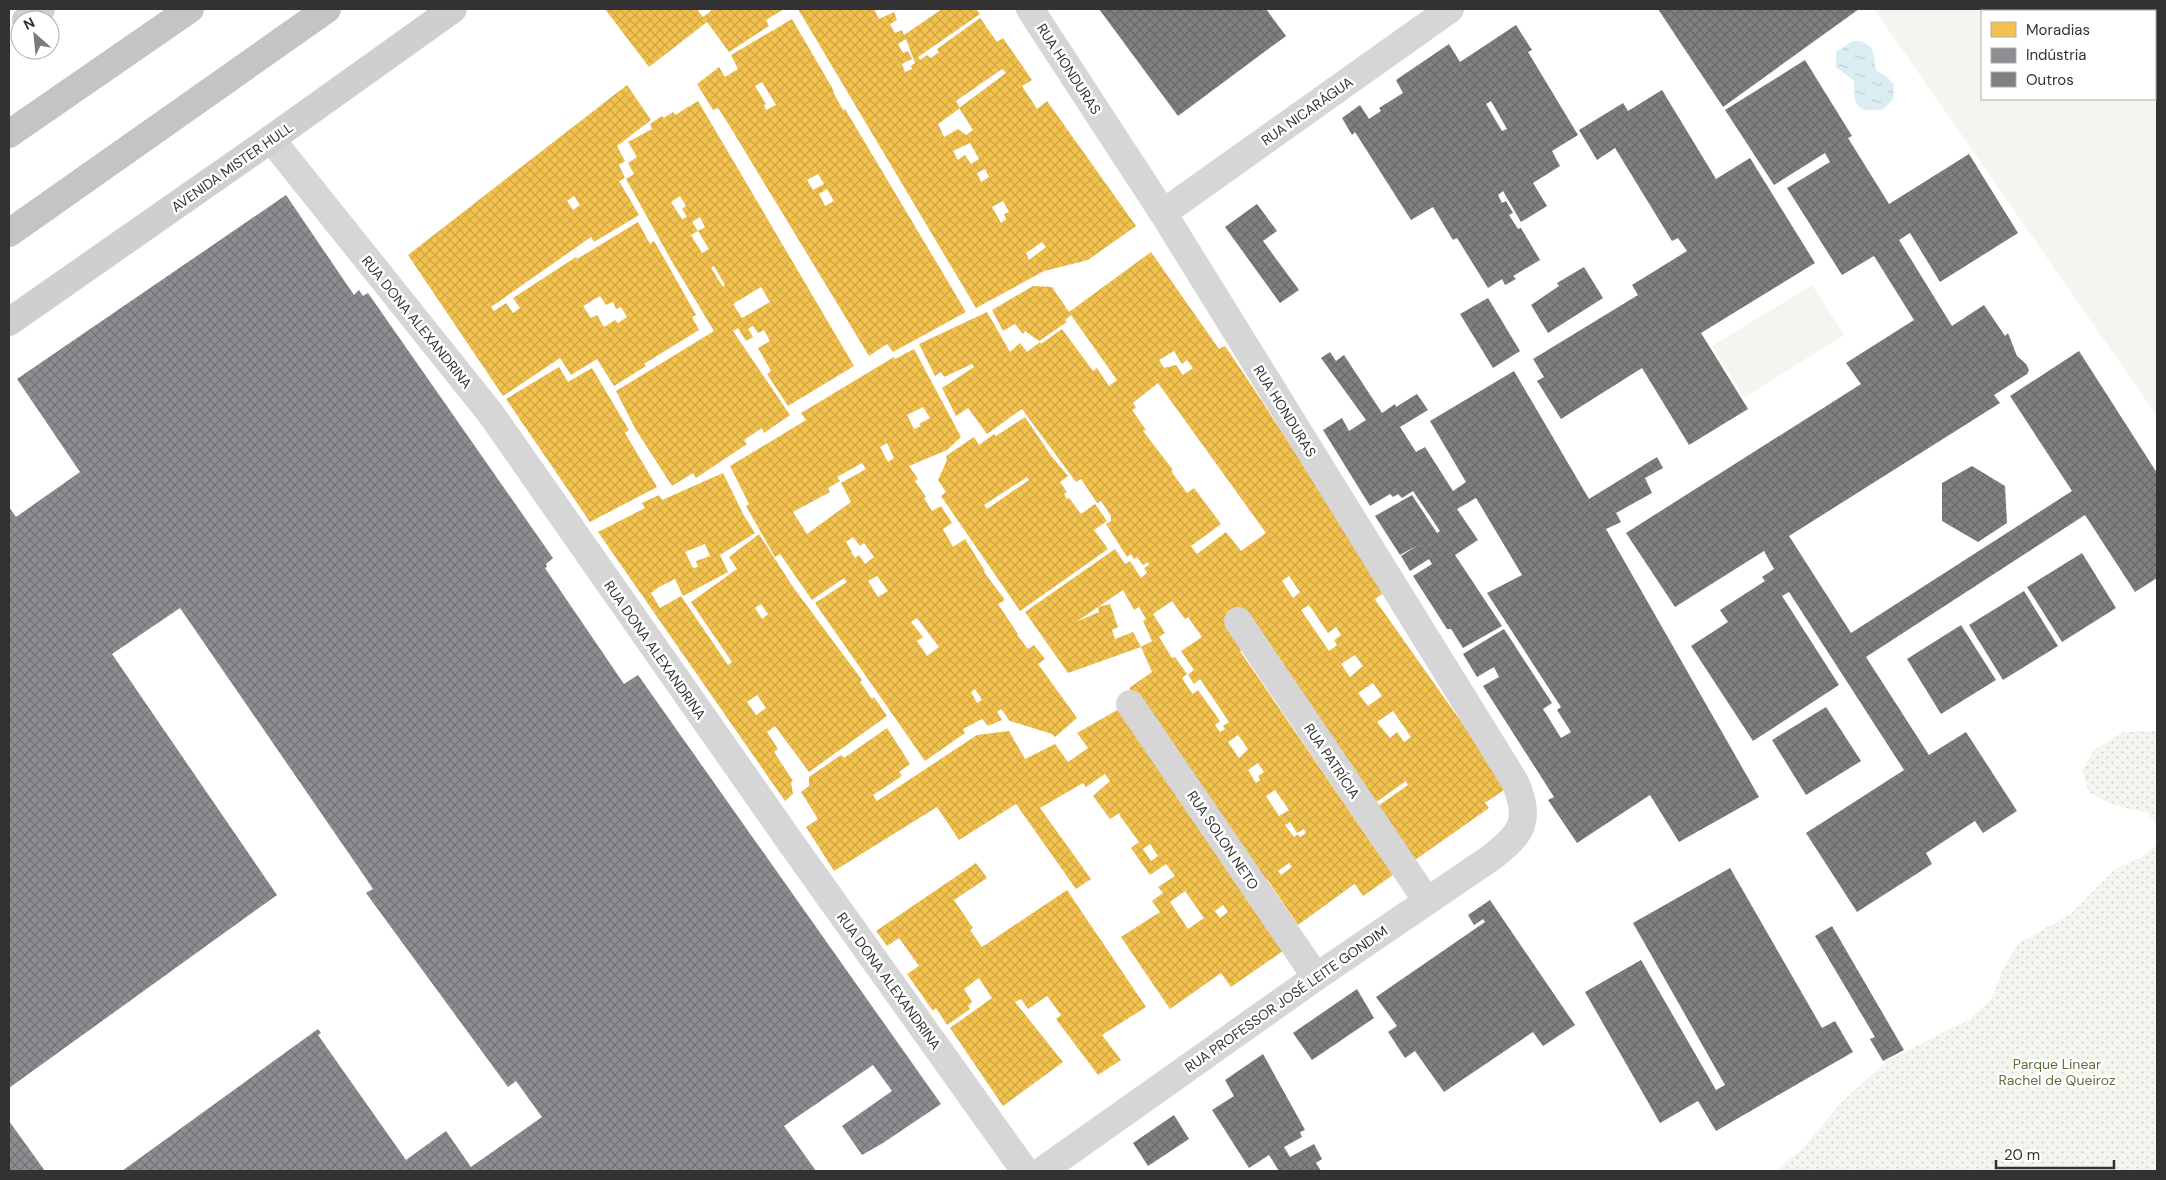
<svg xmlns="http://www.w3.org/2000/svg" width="2166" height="1180" viewBox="0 0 2166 1180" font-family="'DM Sans',sans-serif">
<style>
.green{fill:url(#green-dots)}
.pitch{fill:#f3f6ee;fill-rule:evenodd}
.water{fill:url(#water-ripples)}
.homes{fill:url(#homes-cross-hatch);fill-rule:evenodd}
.industry{fill:url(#industry-cross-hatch)}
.building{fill:url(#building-cross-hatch);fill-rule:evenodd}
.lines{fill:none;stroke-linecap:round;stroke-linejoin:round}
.street{stroke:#d6d6d6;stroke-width:28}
.secondary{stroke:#cfcfcf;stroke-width:28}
.highway{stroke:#c4c4c4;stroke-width:28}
.labels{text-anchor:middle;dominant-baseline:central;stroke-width:5;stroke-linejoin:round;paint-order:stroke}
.street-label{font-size:14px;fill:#323232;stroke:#fff}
.park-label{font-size:14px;fill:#5e703d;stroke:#fff}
</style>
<defs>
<pattern id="green-dots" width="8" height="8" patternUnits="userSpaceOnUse" patternTransform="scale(1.25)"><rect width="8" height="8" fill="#f3f6ee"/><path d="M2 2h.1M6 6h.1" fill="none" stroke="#d1d3cd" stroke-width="1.8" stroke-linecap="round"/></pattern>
<pattern id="water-ripples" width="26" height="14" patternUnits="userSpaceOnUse" patternTransform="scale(1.25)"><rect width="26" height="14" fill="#daedf2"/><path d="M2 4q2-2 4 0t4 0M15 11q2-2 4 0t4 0" fill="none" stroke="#bcccd0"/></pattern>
<pattern id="homes-cross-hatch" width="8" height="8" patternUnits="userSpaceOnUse" patternTransform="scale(1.25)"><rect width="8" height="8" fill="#f2c14e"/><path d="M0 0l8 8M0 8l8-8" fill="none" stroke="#d0a645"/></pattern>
<pattern id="industry-cross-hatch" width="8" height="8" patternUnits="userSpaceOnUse" patternTransform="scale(1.25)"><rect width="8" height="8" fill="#8d8d92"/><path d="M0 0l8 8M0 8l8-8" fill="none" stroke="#747478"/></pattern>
<pattern id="building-cross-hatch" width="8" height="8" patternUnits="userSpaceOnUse" patternTransform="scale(1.25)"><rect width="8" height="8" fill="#808080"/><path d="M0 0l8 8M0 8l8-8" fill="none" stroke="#696969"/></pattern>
</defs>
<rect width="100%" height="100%" fill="#fff"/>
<g class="green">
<path d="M2157,731v95l-10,-13 -30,-7 -28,-13 -7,-23 12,-20 29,-18z"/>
<path d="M2157,844v327h-381l26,-22 40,-47 45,-41 83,-42 22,-21 11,-29 16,-26 52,-29 43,-44 28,-13z"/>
</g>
<g class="pitch">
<path d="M1874,9h283v407zM1982,11h173v88h-173z"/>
<path d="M1812,285l32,50 -100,63 -32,-52z"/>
</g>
<path class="water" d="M1859,41c16,4 15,15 17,29l12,8 6,7 -1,14 -9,10c-28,4 -30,-2 -30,-28l-18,-14v-15l17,-11z"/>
<g class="homes">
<path d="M605,9h95l-2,2 5,6 8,-6 -1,-2h74l-18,11 3,6 -40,26 -22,-30 -58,45z"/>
<path d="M798,9h76l5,10 15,-7 3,8 -7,4 5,9 7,-3 2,5 38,-26h34l4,5 -62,43 2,3 7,-5 4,3 8,-6 -2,-3 43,-31 17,24 6,-4 29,42 -10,6 15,23 10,-8 89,125 -48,34 -44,11 -68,37zM906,39l9,24 -4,3 1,3 -7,3 -3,-8 10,-5 -4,-8 -5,2 -5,-9zM1002,69l4,4 -47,35 14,22 -7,5 -8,-6 -14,8 -6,-13 22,-16 -4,-7zM970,143l9,16 -8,5 -6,-9 -7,5 -5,-9zM985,169l4,8 -8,5 -4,-9zM1003,201l6,11 -5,2 2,5 -5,4 -9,-16zM1042,242l4,5 -17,13 -3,-7z"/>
<path d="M792,19l42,72 -1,1 10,18 2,-1 121,203 -73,40 -6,-8 -18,12 -140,-231 -11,-17 -5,2 -16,-26 22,-17 6,10 13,-8 -7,-14zM762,82l14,23 -10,5 -2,-5 2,-1 -11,-18zM818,174l6,10 -11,6 -6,-10zM827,189l7,12 -9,5 -6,-12z"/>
<path d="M627,85l24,35 -34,26 8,15 -6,4 6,13 -6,3 20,34 -45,27 -3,-5 -100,70 3,4 12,-8 7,10 7,-5 -7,-10 63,-41 1,2 61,-37 12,22 4,-3 10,17 32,57 -4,2 7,13 -55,34 2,2 -32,20 -17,-27 -26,16 -11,-17 -57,38 -95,-141zM574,196l6,9 -7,5 -6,-9zM600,296l6,9 7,-3 3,7 5,-2 6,10 -9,6 -3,-3 -11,7 -7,-12 -6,3 -8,-12z"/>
<path d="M698,101l156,265 -66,40 -21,-32 4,-3 -13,-23 12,-7 -6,-11 -6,3 -5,-7 -5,3 5,8 -7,4 -8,-13 -5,3 57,84 -26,18 -2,-5 -18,12 3,4 -51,34 -3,-5 -21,13 -36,-56 -20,-39 98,-60 -43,-71 -45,-81 8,-5 -6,-11 9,-6 -9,-15 24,-13 -2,-5 12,-8 2,2 9,-6 2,3zM680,196l6,10 -4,3 5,8 -5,2 -11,-17zM700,217l5,10 -7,4 -6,-9zM698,231l11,18 -7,4 -11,-18zM714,266l11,19 -2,2 -12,-19zM761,287l9,15 -28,16 -9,-14z"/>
<path d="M1151,252l68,97 6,-3 31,46 129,200 -10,7 1,2 98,139 30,50 -19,13 4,5 -74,52 -37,-54 30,-21 -2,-4 -31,22 -130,-155 -5,3 153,224 -30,21 -8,-12 -2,1 -55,40 -31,-46 -3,3 -135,-194 23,-16 -11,-25 11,-6 -9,-20 3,-2 -7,-12 -5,3 -11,-20 -25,17 12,-3 8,23 -6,3 3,9 18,-7 8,15 -73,26 -43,-61 90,-63 10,15 5,-3 11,17 6,-5 -3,-5 5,-3 -1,-3 -5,3 -6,-8 -3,2 -3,-5 -4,3 -21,-33 5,-3v-5l-10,-15 -4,2 -16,-24 -5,3 -54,-73 -35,25 -19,-26 -12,8 -14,-28 32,-21 -2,-3 -28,13 -3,-5 -6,4 -16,-32 68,-32 23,40 10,-9 7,9 13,-10 1,2 21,-15 31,42 4,-3 12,18 8,-6 -46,-65 -6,5 2,2 -28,19 -14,-10 -2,3 -8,-10 -12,7 -11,-21 41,-24 19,1 17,25zM1174,351l8,13 5,-4 6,8 -10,7 -7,-10 -12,3 -5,-8zM1158,383l108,150 -25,18 -15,-19 -29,22 -6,-8 30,-22 -27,-36 -7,5 -16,-22 2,-1 -30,-39 3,-1 -14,-20 4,-2 -3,-5zM1289,576l11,16 -7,6 -11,-17zM1172,601l13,18 3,-2 14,20 -21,14 13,19 -6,5 6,9 6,-5 29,43 -6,4 2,3 -5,3 -5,-7 5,-4 -22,-31 -5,4 -4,-5 -7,-11 5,-4 -12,-17 -3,1 -13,-21 6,-4 -12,-19zM1309,605l19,28 8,-6 5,8 -7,5 3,5 -8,6 -28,-41zM1098,607l1,5 -23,10zM1355,655l8,11 -13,11 -9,-13zM1373,683l9,13 -14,10 -10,-13zM1393,711l18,26 -7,5 -7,-10 -7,6 -13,-16zM1238,735l10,14 -9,9 -11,-16zM1258,763l6,9 -6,4 2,4 -4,3 -8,-13zM1275,790l14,20 -10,6 -13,-20zM1290,822l7,11 7,-4 2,4 -6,4 -2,-3 -4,3 -9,-12zM1289,863l3,4 -11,8 -3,-4z"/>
<path d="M914,349l47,88 -14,13 -38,16 9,13 -3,2 11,16 -2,1 8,13 9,-5 11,17 -9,6 10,18 12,-8 20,32 -1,1 21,28 -7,4 20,30 -1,1 11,14 6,-4 11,14 -7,5 39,54 -22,19 -3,-3 -42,-13 -9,-12 -4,3 5,8 -14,6 -6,-7 -19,10 2,4 -40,28 -110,-158 32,-21 -3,-4 -32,22 -32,-46 -5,3 -29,-51 3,-2 -19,-38 76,-46 -5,-7 93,-56 1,2zM923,407l7,11 -11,6 2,2 -7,3 -7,-14zM887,443l7,15 -6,4 -8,-15zM862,463l4,6 -25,14 10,19 -44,32 -14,-22 37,-20 -2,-4 12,-7 -3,-4zM853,537l7,9 4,-3 10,14 -9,7 -6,-9 -4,3 -4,-6h1l-6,-10zM877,576l11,15 -10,6 -10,-16zM917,618l22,29 -12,9 -10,-15 6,-4 -12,-15zM975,689l7,11 -5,3 -6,-11z"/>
<path d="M559,367l9,15 24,-14 37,62 -4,3 32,54 -67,35 -84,-123z"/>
<path d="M1025,417l27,40 16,19 -8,6 7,10 -3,2 3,5 2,-1 12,16 14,-10 12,17 -13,9 14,19 -88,62 -79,-115 5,-4 -8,-12 9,-20 -1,-4 28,-19 5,8 15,-11 2,2zM1027,477l2,3 -42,29 -3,-4z"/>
<path d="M723,473l20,41 12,19 -35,22 8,17 -45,24 -8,-17 -16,8 -8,6 9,15 21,-12 47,69 4,-3 -41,-60 46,-33 -8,-12 30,-23 34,53 69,93 -2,2 12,17 2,-2 13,19 -78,56 -34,-46 -8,6 11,17 -4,3 19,29 -2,1 2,12 -8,7 -187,-269 47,-24 -3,-5 17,-8 3,5zM705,544l5,12 -14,5 2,6 -5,1 -8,-16zM761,604l7,10 -6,5 -7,-11zM757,695l9,13 -10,7 -9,-13z"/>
<path d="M1119,709l164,242 -52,36 -10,-14 -51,36 -49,-72 39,-25 -8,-11 11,-8 -5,-6 17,-11 -9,-12 -16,11 -19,-27 8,-6 -19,-26 -1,-3 -9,6 -17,-23 17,-15 -5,-7 -19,13 -3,-4 -43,25 51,71 -15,10 -60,-85 -57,36 -22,-33 -103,64 -28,-44 12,-8 -17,-27 8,-6v-9l32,-22 3,3 43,-30 23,36 -11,8 3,4 -29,19 4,6 100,-66 32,-4 16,28 30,-15 13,18 20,-14 -11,-15zM1150,844l8,12 -7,5 -8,-12zM1185,891l19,27 -16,11 -18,-27zM1223,905l5,7 -8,6 -5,-7z"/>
<path d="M976,863l11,15 -33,22 19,28 -3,2 12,17 85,-57 79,117 -44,28 19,25 -23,15 -42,-56 5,-4 -14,-19 -19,13 -7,-10 -6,3 48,60 -60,44 -53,-78 42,-30 -13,-20 -15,11 8,13 -4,4 2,3 -23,16 -11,-17 -3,3 -26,-37 12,-8 -20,-28 -12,8 -11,-15z"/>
</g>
<g class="industry">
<path d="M286,195l68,100 5,-5 4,6 5,-3 185,265 -7,6 1,3 -2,1 79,116 14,-9 303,429 -58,39 -21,12 -20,-29 50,-35 -19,-26 -89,61 32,45h-694l196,-142 3,4 -3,2 88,125 40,-29 25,36 71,-50 -26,-36 -8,6 -142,-194 7,-4 -8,-12 -185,-269 -68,46 165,241 -268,193v-581l7,10 64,-45 -63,-93z"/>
<path d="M9,1121l36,50h-36z"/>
</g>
<g class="building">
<path d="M1099,9h167l20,27 -108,80z"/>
<path d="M1658,9h201l-136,98z"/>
<path d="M1516,25l16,25 -4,2 50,83 -26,16 8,15 -27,17 14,23 -26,16 -18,-31 -5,4 4,8 4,-2 7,12 -4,2 9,14 3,-1 19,32 -27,16 3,3 -11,6 -3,-6 -14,9 -31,-50 -4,2 -20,-33 -22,13 -56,-88 -3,3 -10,-17 18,-13 9,14 12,-8 -2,-3 24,-15 -7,-13 53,-36 11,18zM1491,101l16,28 -5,2 -16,-27z"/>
<path d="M1805,60l47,76 -4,2 41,66 80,-50 49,79 -78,49 -30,-49 -11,7 53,86 32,-21 21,31 3,-3 9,23 9,8 3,6 -2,4 -33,21 6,8 -211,133 62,97 221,-142 -62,-95 69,-45 78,122v105l-22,14 -50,-77 -219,142 63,98 37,-23 51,79 -34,22 -8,-12 -49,32 6,11 -75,48 -51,-79 98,-63 -115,-178 -7,4 57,89 -86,56 -62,-95 37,-24 -8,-12 45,-29 -3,-4 12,-8 -10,-18 -89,56 -49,-74 235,-149 -15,-21 68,-43 -40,-64 -32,19 -55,-87 43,-26 -5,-9 -51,32 -49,-75z"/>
<path d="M1662,90l54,89 34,-21 65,105 -114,70 47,76 -59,36 -47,-77 -81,51 -24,-38 7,-4 -11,-18 105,-64 -6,-10 55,-34 -9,-13 -6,3 -57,-93 -18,12 -18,-30 44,-27 5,8z"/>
<path d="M1257,204l20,27 -14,10 36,49 -19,13 -55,-76z"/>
<path d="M1584,267l19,31 -55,35 -17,-28 28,-19 -2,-3z"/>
<path d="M1488,298l32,53 -27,17 -33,-54z"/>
<path d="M1330,352l6,9 8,-6 38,58 13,-9 1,3 21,-13 11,16 -28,17 16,25 9,-5 28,44 13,-9 -36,-61 84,-50 75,128 68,-42 6,11 -18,10 7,15 -36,20 5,9 -15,7 153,268 -80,45 -29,-47 -73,48 -29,-43 6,-3 -71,-111 16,-9 -5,-10 -17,10 -14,-23 41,-25 48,74 -9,6 18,29 10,-6 -14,-22 4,-3 -74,-114 35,-18 -46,-77 -19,11 21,31 -23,15 47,71 -39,22 -12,-19h-4l-34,-53 19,-12 -3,-5 -19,12 -9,-15 17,-11 -18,10 -25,-39 37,-21 25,38 3,-2 -27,-40 -11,7 -4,-4 -5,3 -3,-3 -20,12 -47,-76 19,-12 7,13 17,-11 -45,-62z"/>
<path d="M1972,466l33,20 2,37 -29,19 -36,-21v-38z"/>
<path d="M2082,553l34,55 -54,34 -35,-55z"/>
<path d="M2024,591l34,55 -55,34 -34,-55z"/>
<path d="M1961,625l35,55 -55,34 -34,-55z"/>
<path d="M1826,707l35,54 -55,34 -34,-55z"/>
<path d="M1730,868l92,160 13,-7 18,31 -137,79 -18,-30 -38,22 -75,-131 56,-32 75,130 9,-5 -92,-162z"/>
<path d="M1490,900l85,125 -32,21 -10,-14 -89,60 -29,-41 -10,7 -17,-26 9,-6 -21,-29 109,-75 -2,-3 -9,6 -6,-10z"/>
<path d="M1832,926l72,124 -21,11 -13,-22 5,-2 -60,-101z"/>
<path d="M1357,989l17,29 -62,42 -19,-27z"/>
<path d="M1263,1054l42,76 -5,2 2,5 -18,10 6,10 24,-13 8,15 -6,4 5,8h-42l-10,-16 -20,13 -37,-58 22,-14 -9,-16z"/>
<path d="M1174,1115l15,24 -41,27 -15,-23z"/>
</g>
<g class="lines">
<g class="street">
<path d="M1030,9l133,204 352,569c16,38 8,51 -23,75l-176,120 -274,194"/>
<path d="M271,139l220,275 300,429 234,328"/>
<path d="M1163,213l287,-204"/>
<path d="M1238,621l189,280"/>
<path d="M1130,704l186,273"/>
</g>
<g class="secondary">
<path d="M26,20l15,-11"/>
<path d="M9,322l262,-183 182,-130"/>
</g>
<g class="highway">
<path d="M9,134l181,-125"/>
<path d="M9,233l318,-224"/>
</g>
</g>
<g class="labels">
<g class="street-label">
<text transform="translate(1069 69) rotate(57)">RUA HONDURAS</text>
<text transform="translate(1307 111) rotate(-35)">RUA NICARÁGUA</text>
<text transform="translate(232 167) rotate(-35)">AVENIDA MISTER HULL</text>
<text transform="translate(417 322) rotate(51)">RUA DONA ALEXANDRINA</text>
<text transform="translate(1285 411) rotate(58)">RUA HONDURAS</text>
<text transform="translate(655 650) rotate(55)">RUA DONA ALEXANDRINA</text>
<text transform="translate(1332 761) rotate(56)">RUA PATRÍCIA</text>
<text transform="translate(1223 840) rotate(56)">RUA SOLON NETO</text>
<text transform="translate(889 981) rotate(54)">RUA DONA ALEXANDRINA</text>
<text transform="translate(1286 999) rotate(-35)">RUA PROFESSOR JOSÉ LEITE GONDIM</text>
</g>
<g class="park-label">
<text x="2057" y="1064">Parque Linear<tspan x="2057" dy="16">Rachel de Queiroz</tspan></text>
</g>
</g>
<rect width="2166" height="1180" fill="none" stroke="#323232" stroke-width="20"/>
<rect x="1981" y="10" width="175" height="90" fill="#ffffff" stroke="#adadad"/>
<rect x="1991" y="22" width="25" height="15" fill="#f2c14e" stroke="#adadad"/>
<text x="2026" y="35" font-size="15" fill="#323232">Moradias</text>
<rect x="1991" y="48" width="25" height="15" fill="#8d8d92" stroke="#adadad"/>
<text x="2026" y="60" font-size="15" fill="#323232">Indústria</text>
<rect x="1991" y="72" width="25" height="15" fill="#808080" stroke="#adadad"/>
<text x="2026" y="85" font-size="15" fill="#323232">Outros</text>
<g transform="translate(35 35) rotate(333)"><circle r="24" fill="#ffffff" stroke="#adadad"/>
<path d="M0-4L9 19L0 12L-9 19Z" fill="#7a7a7a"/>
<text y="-8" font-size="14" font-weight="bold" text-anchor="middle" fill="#323232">N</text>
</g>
<path d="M1996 1160v8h118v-8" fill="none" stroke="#323232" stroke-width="2.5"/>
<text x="2004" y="1160" font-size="15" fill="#323232" stroke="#ffffff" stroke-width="4" paint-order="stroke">20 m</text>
</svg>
